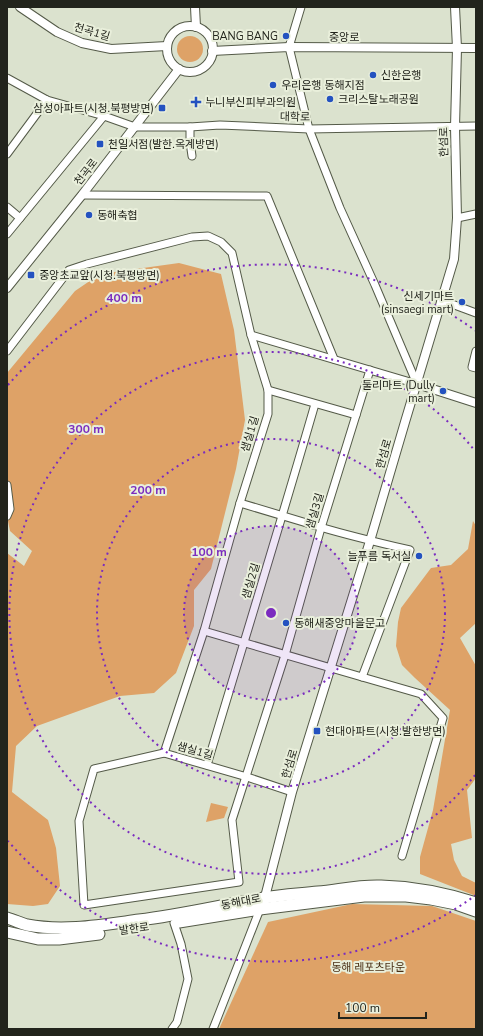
<svg xmlns="http://www.w3.org/2000/svg" width="483" height="1036" viewBox="0 0 483 1036" font-family="'Nunito Sans','Noto Sans KR',sans-serif">
<style>
.green{fill:#dea267}
.lines{fill:none;stroke-linecap:round;stroke-linejoin:round}
.minor-casing{stroke:#545a48;stroke-width:9}
.tertiary-casing{stroke:#545a48;stroke-width:10}
.primary-casing{stroke:#545a48;stroke-width:13}
.minor{stroke:#fff;stroke-width:7}
.tertiary{stroke:#fff;stroke-width:8}
.primary{stroke:#fff;stroke-width:11}
.ring{fill:none;stroke:#7b2cbf;stroke-width:2;stroke-dasharray:2 4}
.poi-dot{fill:#2452c0;stroke:#e9efdb;stroke-width:1.5}
.labels{text-anchor:middle;dominant-baseline:central;stroke-width:4;stroke-linejoin:round;paint-order:stroke}
.street-label{font-size:11px;fill:#22241c;stroke:#e9efdb}
.poi-label{font-size:11px;fill:#22241c;stroke:#e9efdb;text-anchor:start}
.park-label{font-size:11px;fill:#492f14;stroke:#e9efdb}
.centre{fill:#7b2cbf;stroke:#e9efdb;stroke-width:2}
.ring-label{font-size:12px;text-anchor:middle;font-weight:bold;fill:#7b2cbf;stroke:#e9efdb;stroke-width:4;stroke-linejoin:round;paint-order:stroke}
</style>
<rect width="100%" height="100%" fill="#dbe2ce"/>
<g class="green">
<circle cx="190" cy="49" r="13"/>
<path d="M179,263l42,11 13,56 11,90 -9,49 -25,100 -17,21v36l-18,47 -22,20 -34,3 -83,30 -21,20 -4,46 36,28 8,28 4,38 -12,18 -15,2 -26,-2v-351l17,13 8,-15 -22,-20 -3,-15v-143l68,-82 25,-17z"/>
<path d="M473,521l3,5v97l-16,15 16,28v112l-9,12 5,48 -21,6 3,16 8,16 14,7v13l-56,-22v-17l13,-47 17,-100 -35,-32 -13,-13 -6,-19 2,-24 3,-14 30,-40 20,-3 17,-16z"/>
<path d="M211,803l17,4 -4,11 -18,4z"/>
<path d="M352,904l80,2 44,15v108h-257l49,-107z"/>
</g>
<g class="lines">
<g class="minor-casing">
<g id="minor">
<path d="M301,7l-12,40 20,82 31,79 35,77 42,99"/>
<path d="M7,78l40,22 57,16 31,11h55l30,-2 89,4 167,-3"/>
<path d="M190,127v15l2,14"/>
<path d="M7,154l40,-54"/>
<path d="M82,195l185,1 67,163"/>
<path d="M7,207l13,11"/>
<path d="M457,218l19,-4"/>
<path d="M7,234l97,-118"/>
<path d="M441,300l35,13"/>
<path d="M251,335l166,49"/>
<path d="M7,351l62,-81 18,-6 105,-27 16,-1 13,6 11,11 19,82 17,55v24l-28,89 -36,128 -40,122 83,24 45,15"/>
<path d="M476,351l-4,16 4,1"/>
<path d="M268,390l88,25"/>
<path d="M7,485l3,24 -3,7"/>
<path d="M204,631l158,46 48,-127c-30,-7 -60,-14 -90,-23 -26,-8 -53,-16 -80,-24"/>
<path d="M362,677l59,17 22,24 -41,138"/>
<path d="M164,753l-70,16 -15,52 5,84 155,-23 -7,-62 53,-165 36,-127 49,-158"/>
<path d="M207,765c36,-120 73,-240 108,-361"/>
<path d="M172,1029l5,-7 11,-43 -7,-35 -7,-21"/>
<path d="M213,1029l47,-120"/>
</g>
</g>
<g class="tertiary-casing">
<g id="tertiary">
<path d="M20,7l37,25 25,11 29,6 56,-3"/>
<path d="M195,7l1,20"/>
<circle cx="190" cy="49" r="23"/>
<path d="M212,51l77,-4 187,1"/>
<path d="M7,288l75,-93 97,-126"/>
<path d="M417,384l59,19"/>
<path d="M265,897l27,-105 78,-251 35,-119 49,-163 3,-41 -2,-91 2,-79 -2,-41"/>
</g>
</g>
<g class="primary-casing">
<g id="primary">
<path d="M7,918c7,2 13,5 20,7 37,7 75,0 112,-5 42,-5 83,-15 125,-22 17,-3 36,-4 54,-6 21,-2 42,-7 63,-6 33,1 64,7 95,17"/>
<path d="M179,922l81,-13 104,-13h42l25,3 25,5 20,7"/>
<path d="M7,932l31,7h21l40,-5"/>
</g>
</g>
<use href="#minor" class="minor"/>
<use href="#tertiary" class="tertiary"/>
<use href="#primary" class="primary"/>
</g>
<circle cx="271" cy="613" r="87" fill="#7b2cbf" fill-opacity=".12"/>
<g class="ring">
<circle cx="271" cy="613" r="87"/>
<circle cx="271" cy="613" r="174"/>
<path d="M475 775A261 261 0 1 1 475 451"/>
<path d="M476 895A348 348 0 0 1 8 841M8 385A348 348 0 0 1 476 331"/>
</g>
<g class="poi-dot">
<circle cx="286" cy="36" r="4"/>
<circle cx="373" cy="75" r="4"/>
<circle cx="273" cy="85" r="4"/>
<circle cx="330" cy="99" r="4"/>
<path d="M194 96h4v4h4v4h-4v4h-4v-4h-4v-4h4z"/>
<rect x="158" y="104" width="8" height="8" rx="2"/>
<rect x="96" y="140" width="8" height="8" rx="2"/>
<circle cx="89" cy="215" r="4"/>
<rect x="27" y="271" width="8" height="8" rx="2"/>
<circle cx="462" cy="302" r="4"/>
<circle cx="443" cy="391" r="4"/>
<circle cx="419" cy="556" r="4"/>
<circle cx="286" cy="623" r="4"/>
<rect x="313" y="727" width="8" height="8" rx="2"/>
</g>
<g class="labels">
<g class="street-label">
<text transform="translate(92 32) rotate(16)">천곡1길</text>
<text x="344" y="37">중앙로</text>
<text transform="translate(295 117) rotate(1)">대학로</text>
<text transform="translate(444 142) rotate(-91)">한섬로</text>
<text transform="translate(86 172) rotate(-52)">천곡로</text>
<text transform="translate(250 434) rotate(-73)">샘실1길</text>
<text transform="translate(384 454) rotate(-74)">한섬로</text>
<text transform="translate(315 511) rotate(-73)">샘실3길</text>
<text transform="translate(251 581) rotate(-73)">샘실2길</text>
<text transform="translate(195 751) rotate(16)">샘실1길</text>
<text transform="translate(290 764) rotate(-73)">한섬로</text>
<text transform="translate(241 902) rotate(-11)">동해대로</text>
<text transform="translate(134 929) rotate(-8)">발한로</text>
</g>
<g class="poi-label">
<text x="278" y="36" text-anchor="end">BANG BANG</text>
<text x="381" y="75">신한은행</text>
<text x="281" y="85">우리은행 동해지점</text>
<text x="338" y="99">크리스탈노래공원</text>
<text x="205" y="102">누니부신피부과의원</text>
<text x="154" y="108" text-anchor="end">삼성아파트(시청.북평방면)</text>
<text x="108" y="144">천일서점(발한.옥계방면)</text>
<text x="97" y="215">동해축협</text>
<text x="39" y="275">중앙초교앞(시청.북평방면)</text>
<text x="454" y="296" text-anchor="end">신세기마트<tspan x="454" dy="13">(sinsaegi mart)</tspan></text>
<text x="435" y="385" text-anchor="end">둘리마트 (Dully<tspan x="435" dy="13">mart)</tspan></text>
<text x="411" y="556" text-anchor="end">늘푸름 독서실</text>
<text x="294" y="623">동해새중앙마을문고</text>
<text x="325" y="731">현대아파트(시청.발한방면)</text>
</g>
<g class="park-label">
<text x="368" y="967">동해 레포츠타운</text>
</g>
</g>
<circle cx="271" cy="613" r="6" class="centre"/>
<g class="ring-label">
<text x="124" y="302">400 m</text>
<text x="86" y="433">300 m</text>
<text x="148" y="494">200 m</text>
<text x="209" y="556">100 m</text>
</g>
<rect width="483" height="1036" fill="none" stroke="#22241c" stroke-width="16"/>
<path d="M339 1012v6h87v-6" fill="none" stroke="#22241c" stroke-width="2"/>
<text x="345" y="1012" font-size="12" fill="#22241c" stroke="#e9efdb" stroke-width="3" paint-order="stroke">100 m</text>
</svg>
